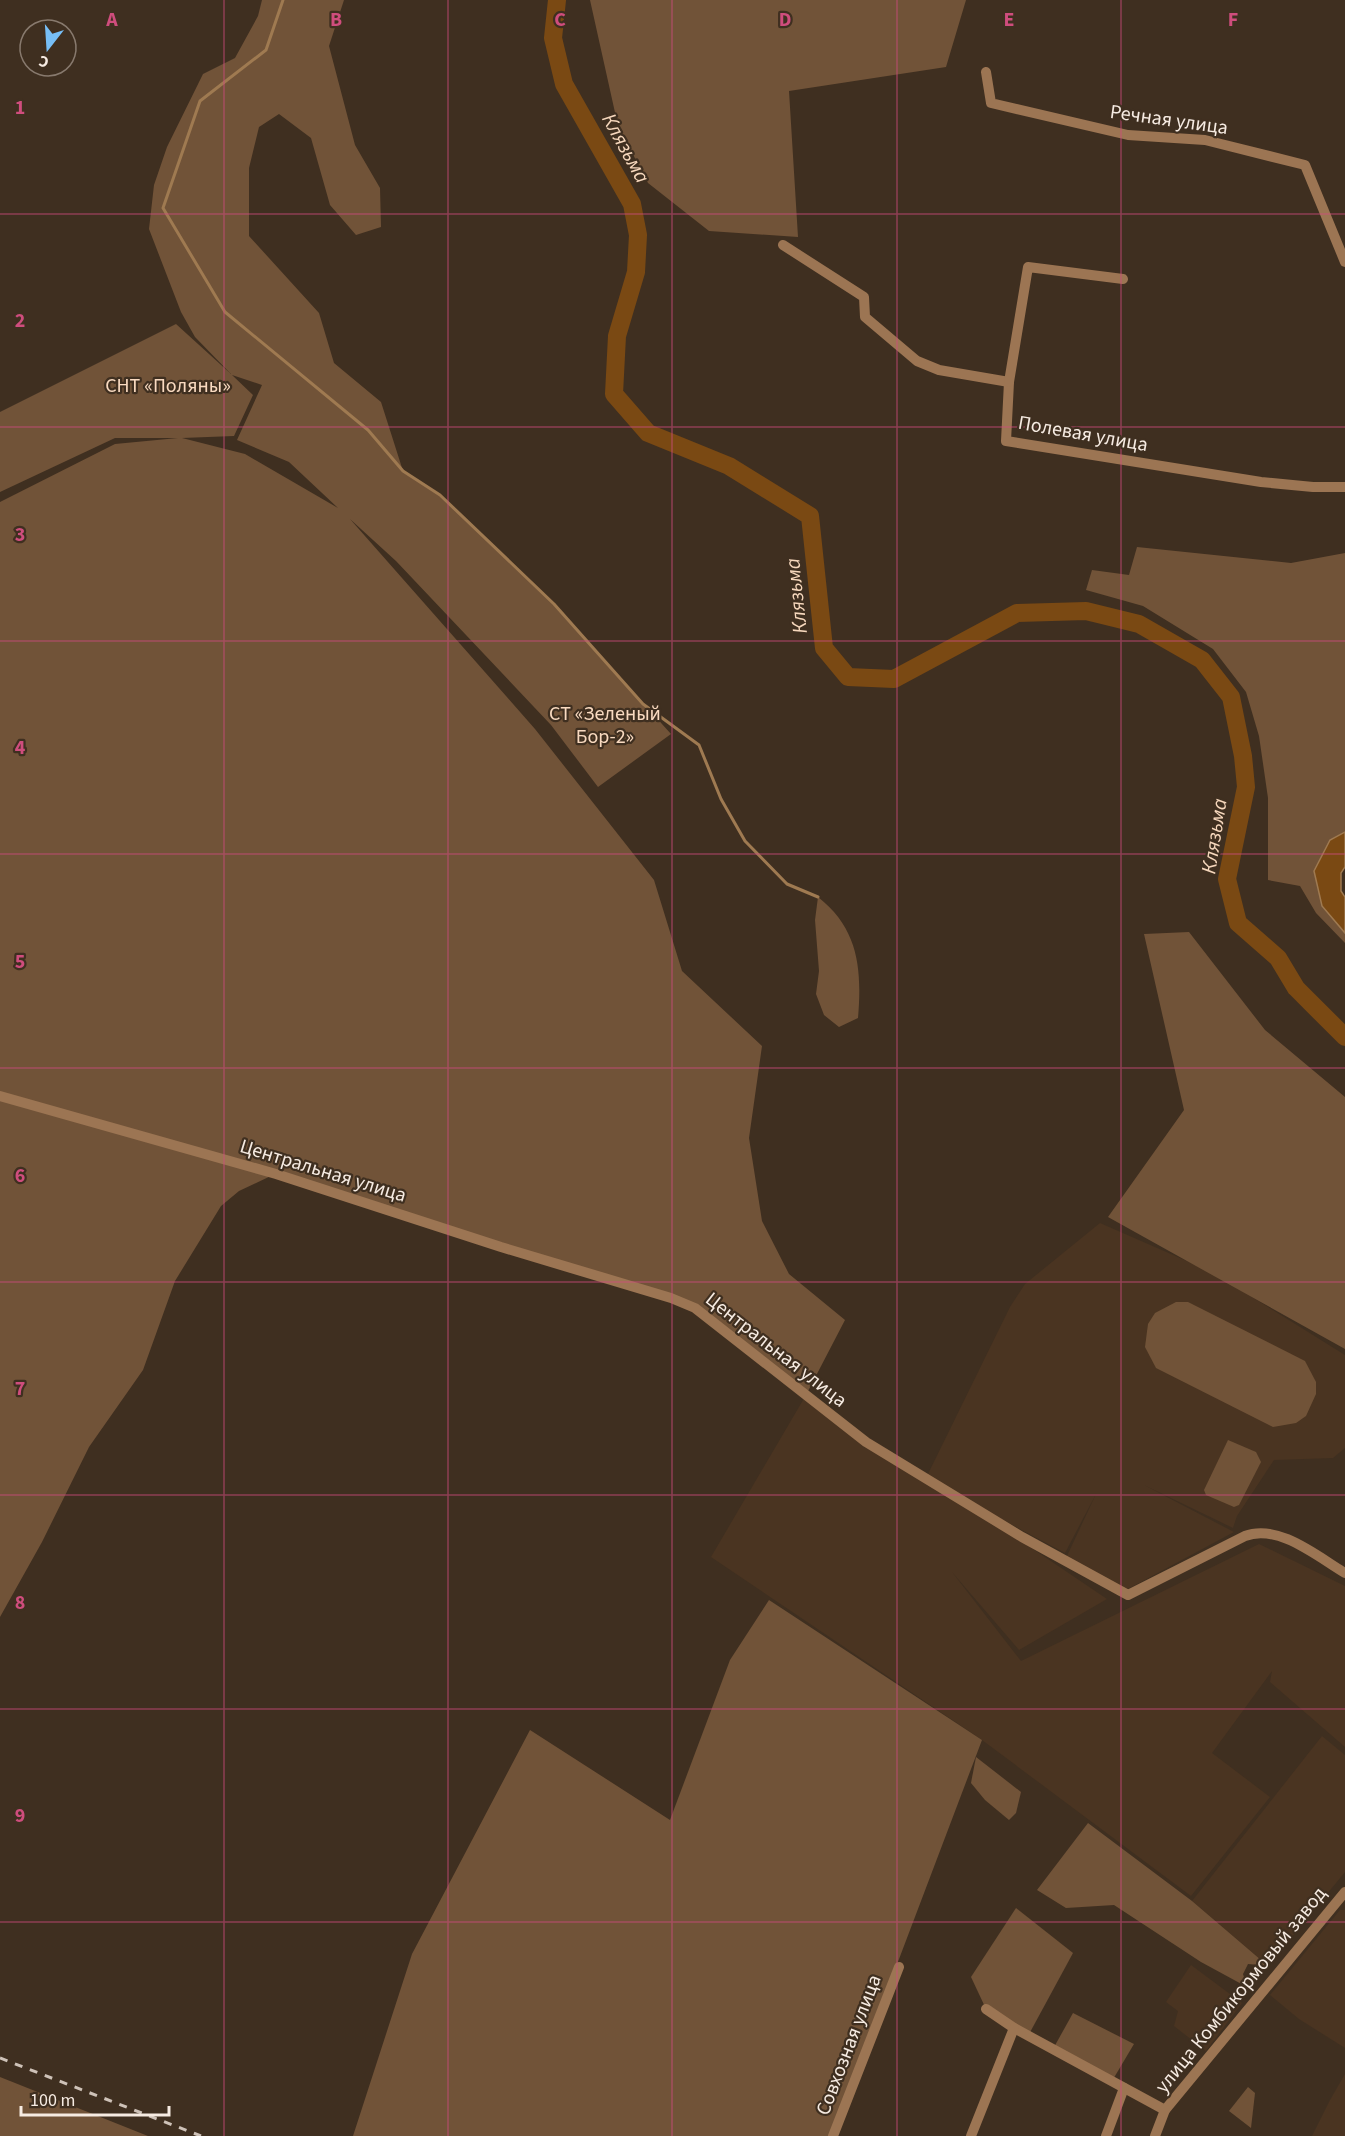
<svg xmlns="http://www.w3.org/2000/svg" width="1345" height="2136" viewBox="0 0 1345 2136" font-family="'Source Sans 3',sans-serif">
<style>
.built{fill:#4a3421}
.green{fill:#715338;fill-rule:evenodd}
.water{fill:#7a4913;stroke:#9f7a51;stroke-width:1.5}
.lines{fill:none;stroke-linecap:round;stroke-linejoin:round}
.stream{stroke:#9f7a51;stroke-width:3}
.river{stroke:#7a4913;stroke-width:18}
.minor{stroke:#9c7553;stroke-width:10}
.rail{stroke:#cec2b8;stroke-width:3;stroke-dasharray:8 8;stroke-linecap:butt}
.grid{fill:none;stroke:#cf4d7d;stroke-width:1.5;stroke-opacity:0.55}
.labels{text-anchor:middle;dominant-baseline:central;stroke-width:4.5;stroke-linejoin:round;paint-order:stroke}
.street-label{font-size:20px;fill:#f6ebe2;stroke:#3f2f20}
.park-label{font-size:20px;fill:#f9dac0;stroke:#3f2f20}
.water-label{font-size:21px;font-style:italic;fill:#f6d7bc;stroke:#3f2f20}
.grid-label{font-size:20px;text-anchor:middle;font-weight:bold;fill:#cf4d7d;stroke:#3f2f20;stroke-width:4.5;stroke-linejoin:round;paint-order:stroke}
</style>
<rect width="100%" height="100%" fill="#3f2f20"/>
<g class="built">
<path d="M1100,1223l112,49 133,83v93l-12,10 -59,2 -37,56 -4,12 -89,-43 90,47 -108,58 -60,-32 30,-64 -31,59 -124,-66 166,112 -88,51 -67,-78 69,89 238,-117 86,42v161l-75,-65 2,-11 -60,82 58,44 -79,99 -209,-156 -271,-183 95,-162 120,83 84,-171 15,-23z"/>
<path d="M1322,1736l23,19v117l-77,94 -76,-65z"/>
<path d="M1340,1910h5v138l-46,-29 -29,-24z"/>
<path d="M1191,1965l51,38 -36,48 -32,-25 4,-15 -12,-9z"/>
<path d="M1345,2074v62h-33l18,-36z"/>
</g>
<g class="green">
<path d="M262,0h82l-15,46 26,99 25,43 1,39 -25,8 -26,-30 -19,-67 -32,-24 -20,13 -10,41v68l70,77 15,50 47,39 22,69 37,24 114,109 117,130 -73,53 -47,-62 -155,-164 -46,-42 185,210 119,151 28,91 80,75 -13,92 13,83 27,53 56,46 -39,75 -111,-87 -420,-134 -36,17 -18,15 -46,75 -32,89 -54,77 -47,95 -42,75v-1115l115,-58 63,-6h-63l-115,54v-80l176,-88 55,50 -36,-37 -14,-25 -32,-83 5,-44 13,-38 36,-73 32,-16 23,-42zM232,375l30,10 -25,55 52,22 49,46 -93,-54 -63,-16 52,-2 19,-41z"/>
<path d="M590,0h376l-20,67 -157,24 9,146 -89,-6 -61,-48 -30,-57z"/>
<path d="M1137,547l154,16 54,-10v279l-15,8 -8,66 23,27v10l-29,-30 -16,-27 -32,-6v-82l-9,-62 -13,-44 -33,-43 -70,-43 -57,-16 6,-20 37,5z"/>
<path d="M818,897c41,32 44,73 40,121l-19,9 -15,-12 -8,-21 3,-23 -4,-51z"/>
<path d="M1189,932l76,98 80,67v252l-237,-132 76,-107 -40,-176z"/>
<path d="M1176,1302h12l117,59 11,21v12l-10,22 -10,7 -23,4 -117,-59 -11,-21 3,-23 7,-11z"/>
<path d="M1228,1440l28,12 5,10 -22,43 -5,2 -28,-12 -2,-5z"/>
<path d="M769,1600l213,140 -150,396h-479l59,-182 118,-224 140,90 60,-160z"/>
<path d="M976,1757l45,35 -5,21 -7,7 -24,-20 -14,-17z"/>
<path d="M1088,1823l104,78 76,65 -5,3 -3,-4 -12,-1 -5,10 4,13 -46,-25 -87,-57 -48,3 -29,-18z"/>
<path d="M1016,1908l57,45 -45,83 -42,-27 -15,-32z"/>
<path d="M1073,2013l61,31 -22,37 -59,-32z"/>
<path d="M0,2077l148,59h-148z"/>
<path d="M1248,2087l7,6 -4,35 -22,-17z"/>
</g>
<path class="water" d="M1345,832v35l-4,6v18l4,6v36l-23,-27 -8,-35 16,-31z"/>
<g class="lines">
<path class="stream" d="M283,0l-17,50 -66,51 -37,107 62,104 143,118 35,41 37,24 114,109 89,100 56,41 22,54 24,42 42,43 31,13"/>
<path class="river" d="M557,0l-4,38 11,46 68,120 6,31 -2,37 -19,64 -3,58 34,39 81,33 81,50 14,132 24,29 46,2 123,-66 69,-2 53,13 63,36 29,37 12,59 3,31 -19,92 11,44 40,35 18,30 49,49"/>
<g class="minor">
<path d="M986,72l5,31 137,32 77,5 100,25 40,97"/>
<path d="M783,245l81,52 1,20 52,44 22,9 70,12 -3,59 255,41 52,5h32"/>
<path d="M1009,382l19,-115 95,12"/>
<path d="M0,1096l276,78 225,73 170,51 24,10 171,134 156,95 106,58 117,-59c33,-13 73,21 100,37"/>
<path d="M986,2009l28,19 151,82"/>
<path d="M833,2136l66,-169"/>
<path d="M971,2136l43,-108"/>
<path d="M1106,2136l18,-48"/>
<path d="M1155,2136l10,-26 180,-218"/>
</g>
<path class="rail" d="M0,2058l201,78"/>
</g>
<path class="grid" d="M224,0v2136M448,0v2136M672,0v2136M897,0v2136M1121,0v2136M0,214h1345M0,427h1345M0,641h1345M0,854h1345M0,1068h1345M0,1282h1345M0,1495h1345M0,1709h1345M0,1922h1345"/>
<g class="labels">
<g class="street-label">
<text transform="translate(1169 120) rotate(8)">Речная улица</text>
<text transform="translate(1083 434) rotate(10)">Полевая улица</text>
<text transform="translate(323 1171) rotate(17)">Центральная улица</text>
<text transform="translate(776 1350) rotate(38)">Центральная улица</text>
<text transform="translate(1241 1990) rotate(-51)">улица Комбикормовый завод</text>
<text transform="translate(849 2045) rotate(-69)">Совхозная улица</text>
</g>
<g class="park-label">
<text x="168" y="386">СНТ «Поляны»</text>
<text x="605" y="714">СТ «Зеленый<tspan x="605" dy="23">Бор-2»</tspan></text>
</g>
<g class="water-label">
<text transform="translate(626 148) rotate(61)">Клязьма</text>
<text transform="translate(796 596) rotate(-96)">Клязьма</text>
<text transform="translate(1214 836) rotate(-81)">Клязьма</text>
</g>
</g>
<g class="grid-label">
<text x="112" y="26">A</text>
<text x="336" y="26">B</text>
<text x="560" y="26">C</text>
<text x="785" y="26">D</text>
<text x="1009" y="26">E</text>
<text x="1233" y="26">F</text>
<text x="20" y="114">1</text>
<text x="20" y="327">2</text>
<text x="20" y="541">3</text>
<text x="20" y="754">4</text>
<text x="20" y="968">5</text>
<text x="20" y="1182">6</text>
<text x="20" y="1395">7</text>
<text x="20" y="1609">8</text>
<text x="20" y="1822">9</text>
</g>
<g transform="translate(48 48) rotate(197)"><circle r="28" fill="#3f2f20" stroke="#887a6e" stroke-width="1.5"/>
<path d="M0-4.5L10 22L0 15L-10 22Z" fill="#77bff7"/>
<text y="-9" font-size="16" font-weight="bold" text-anchor="middle" fill="#f6ebe2">С</text>
</g>
<path d="M21 2106v9h148v-9" fill="none" stroke="#f6ebe2" stroke-width="3"/>
<text x="30" y="2106" font-size="18" fill="#f6ebe2" stroke="#3f2f20" stroke-width="4.5" paint-order="stroke">100 m</text>
</svg>
